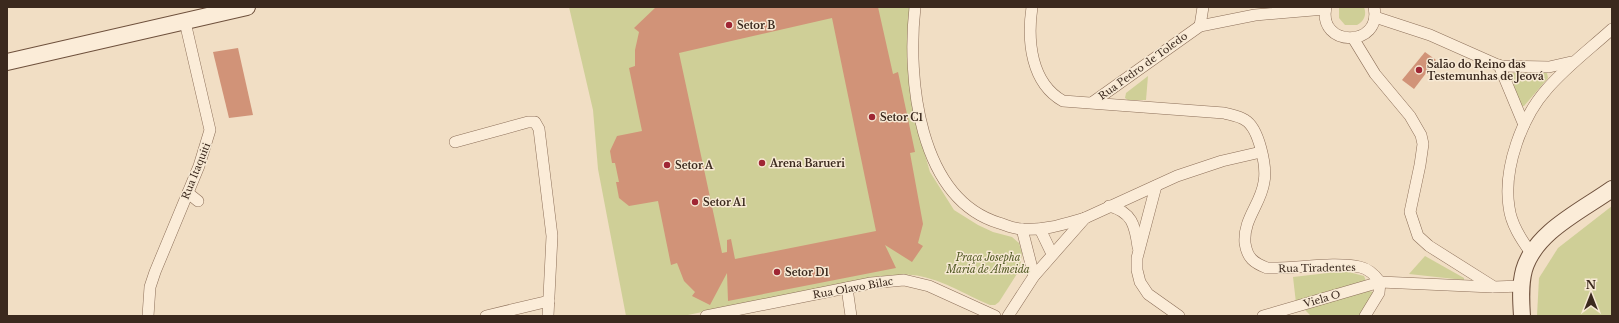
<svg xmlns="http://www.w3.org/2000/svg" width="1619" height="323" viewBox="0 0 1619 323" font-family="'Libre Baskerville',serif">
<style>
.green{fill:#cfcf97}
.building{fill:#d19378;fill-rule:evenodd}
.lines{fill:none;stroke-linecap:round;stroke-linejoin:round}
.minor-casing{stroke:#8c6f59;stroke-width:12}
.secondary-casing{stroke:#6e503c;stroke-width:18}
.minor{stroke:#fbecd8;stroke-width:11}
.secondary{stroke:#fbecd8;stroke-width:16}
.poi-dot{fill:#9f2634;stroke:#f7e9d4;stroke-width:1.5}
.labels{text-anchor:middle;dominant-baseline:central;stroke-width:3;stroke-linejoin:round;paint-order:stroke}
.poi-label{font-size:10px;font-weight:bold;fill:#3b291e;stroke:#f7e9d4;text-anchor:start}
.street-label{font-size:10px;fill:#3b291e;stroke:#f7e9d4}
.park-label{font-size:10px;font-style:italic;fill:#515923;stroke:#f7e9d4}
</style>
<rect width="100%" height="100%" fill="#f1dec4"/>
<g class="green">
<path d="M569,7h342l10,134 9,31 24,38 24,15 15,7 19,5 7,6 3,10 -2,16 -21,33 -4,3h-5c-24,-10 -52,-28 -78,-30 -13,-1 -27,1 -40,2l-189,39h-57l-28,-147 -5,-59z"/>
<path d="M1339,7h25c3,8 0,14 -7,18h-12l-6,-7z"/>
<path d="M1512,73h35l1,5 -24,28h-3l-9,-26z"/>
<path d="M1148,76l-2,24h-18l-3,-2 1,-5z"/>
<path d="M1612,206v110h-75l2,-38 19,-30z"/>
<path d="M1425,256l39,22v2l-55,-6z"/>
<path d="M1345,271l19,5 2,5 -70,22 -3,-26z"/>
<path d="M1366,290l7,2 2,3 -15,21h-49l-6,-6z"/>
</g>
<g class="building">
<path d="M656,7h222l15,67 5,-2 17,80 -5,1 13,71 -5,19 5,3 -11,16 -27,-17 11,23 -168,33 -1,-28 -17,32 -18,-9 3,-4 -11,-11 -7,-18 -6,2 -13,-64 -29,5 -10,-8 -3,-16h3l-4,-19h-3l-2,-12 7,-15 25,-5 -13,-63 6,-2v-16l4,-18 -5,-4zM832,18l44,213 -141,28 -4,-20 -4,1v12l-5,1 -43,-200z"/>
<path d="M238,48l15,67 -24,3 -16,-66z"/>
<path d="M1425,52l11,8 -22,29 -12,-9z"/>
</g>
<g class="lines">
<g class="minor-casing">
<g id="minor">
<path d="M915,7c-8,71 3,191 84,216 7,2 15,6 23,6 22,2 42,-5 63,-11"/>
<path d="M1032,7c-5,34 -1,76 31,94l161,12c7,2 15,3 21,7 14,8 22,47 19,62 -3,22 -21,37 -19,61 2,15 9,20 22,25 30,1 65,-7 93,-1 9,2 15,8 20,15l-1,11 -14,23"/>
<path d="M1326,7c-9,41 57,41 48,0"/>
<path d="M1375,17l55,18 70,31 49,1 22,-5"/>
<path d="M1200,26l3,-19"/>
<path d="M1353,38l22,36 35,42 11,19 2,9 -3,21 -10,47 8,24 11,10 65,41 27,-1"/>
<path d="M1499,65l25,60"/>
<path d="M1093,102l107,-76 55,-11 70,-6"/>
<path d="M455,142l73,-20h7l4,7 13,107 -4,80"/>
<path d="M1156,186l-19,72v12l3,12 8,12 31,22"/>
<path d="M188,193l10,8"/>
<path d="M1109,206c23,6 26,19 29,41"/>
<path d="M1022,229l12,47"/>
<path d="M1040,229l12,25"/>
<path d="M1531,253c-10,-14 -20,-29 -22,-46 -6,-39 13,-90 38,-118 20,-23 43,-40 65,-60"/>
<path d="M847,288l4,28"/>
<path d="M148,316l2,-29 5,-15 44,-106 11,-36 -25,-108"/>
<path d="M486,316l63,-15"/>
<path d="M706,316l165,-33 33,-3 25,6 66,30"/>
<path d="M1008,316l26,-40 51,-58 92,-42 45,-15 39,-9"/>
<path d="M1263,316l117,-34 112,5"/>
</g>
</g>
<g class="secondary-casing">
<g id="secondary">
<path d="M7,62l240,-55"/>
<path d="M1522,316c-1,-15 -2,-31 2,-46 11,-38 57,-59 88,-81"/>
</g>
</g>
<use href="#minor" class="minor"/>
<use href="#secondary" class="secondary"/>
</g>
<g class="poi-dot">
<circle cx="729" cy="25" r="4"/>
<circle cx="1419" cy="70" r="4"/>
<circle cx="872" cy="117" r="4"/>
<circle cx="762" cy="163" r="4"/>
<circle cx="667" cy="165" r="4"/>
<circle cx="695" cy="202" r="4"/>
<circle cx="777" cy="272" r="4"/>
</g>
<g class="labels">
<g class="poi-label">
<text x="737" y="25">Setor B</text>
<text x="1427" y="64">Salão do Reino das<tspan x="1427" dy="12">Testemunhas de Jeová</tspan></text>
<text x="880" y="117">Setor C1</text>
<text x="770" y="163">Arena Barueri</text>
<text x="675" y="165">Setor A</text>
<text x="703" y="202">Setor A1</text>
<text x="785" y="272">Setor D1</text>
</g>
<g class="street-label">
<text transform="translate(1143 66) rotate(-36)">Rua Pedro de Toledo</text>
<text transform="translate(196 171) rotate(-68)">Rua Itaquiti</text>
<text transform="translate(1317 268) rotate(-1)">Rua Tiradentes</text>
<text transform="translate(853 288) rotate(-10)">Rua Olavo Bilac</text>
<text transform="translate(1322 299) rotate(-16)">Viela O</text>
</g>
<g class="park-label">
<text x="988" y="257">Praça Josepha<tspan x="988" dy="12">Maria de Almeida</tspan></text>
</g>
</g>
<rect width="1619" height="323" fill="none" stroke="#3b291e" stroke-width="16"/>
<g transform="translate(1591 295)" stroke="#f7e9d4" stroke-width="3" paint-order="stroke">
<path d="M0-3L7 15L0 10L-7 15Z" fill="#3b291e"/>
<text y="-6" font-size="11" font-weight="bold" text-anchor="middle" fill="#3b291e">N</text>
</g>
</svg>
